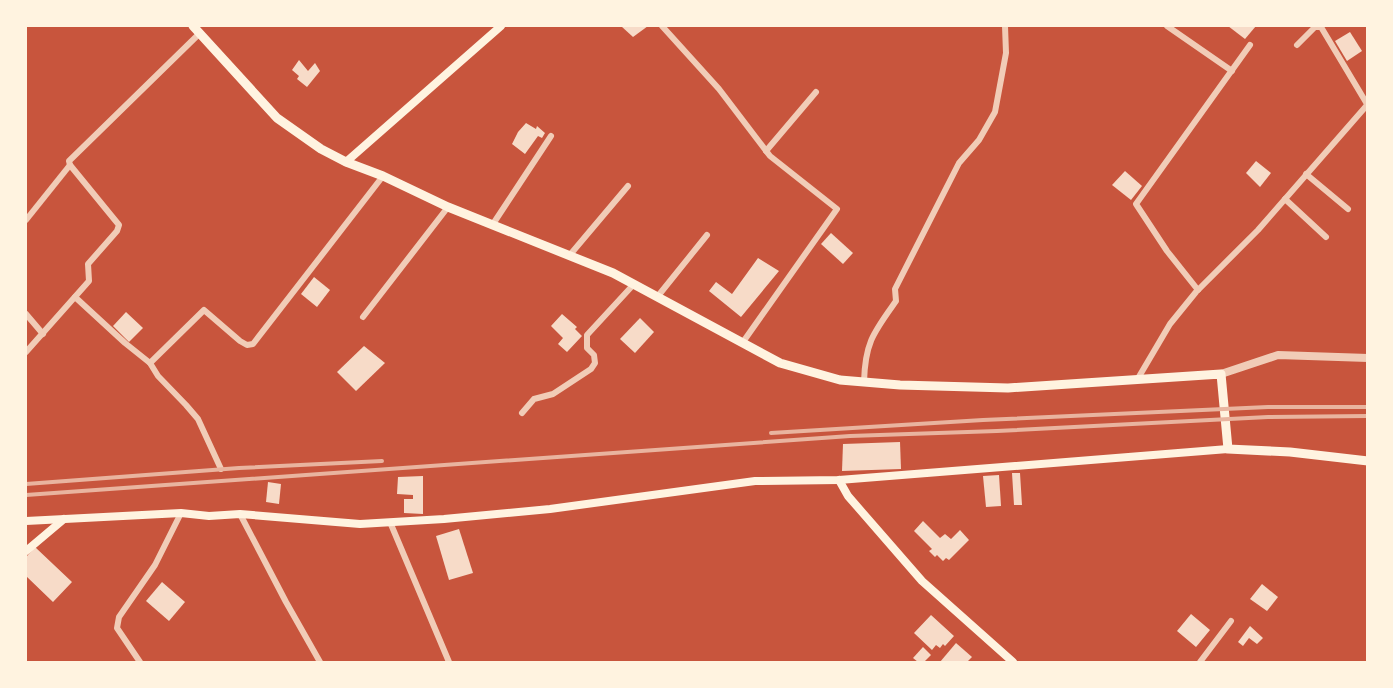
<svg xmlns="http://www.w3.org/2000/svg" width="1393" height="688" viewBox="0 0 1393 688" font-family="Manrope,sans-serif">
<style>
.building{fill:#f7dbc8}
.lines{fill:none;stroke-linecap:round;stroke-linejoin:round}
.minor{stroke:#f1ccb7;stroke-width:6}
.tertiary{stroke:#f1ccb7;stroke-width:8}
.secondary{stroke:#fff3e0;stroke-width:8}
.primary{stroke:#fff3e0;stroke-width:9}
.rail{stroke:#e9b49f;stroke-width:4}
</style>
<rect width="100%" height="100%" fill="#c8553d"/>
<g class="building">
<path d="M621,26h27l-15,11z"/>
<path d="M1228,26h28l-11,13z"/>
<path d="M1350,32l12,19 -15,10 -12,-20z"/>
<path d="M299,60l9,11 7,-8 5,8 -13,16 -10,-8 2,-3 -7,-6z"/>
<path d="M526,123l10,6 1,-3 8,7 -3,5 -4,-2 -13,18 -13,-10 6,-12z"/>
<path d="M1256,161l15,12 -11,14 -14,-14z"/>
<path d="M1125,171l17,15 -11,14 -19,-15z"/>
<path d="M831,233l22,20 -10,11 -22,-20z"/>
<path d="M758,258l21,13 -38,46 -32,-26 7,-9 16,12z"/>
<path d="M314,277l16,13 -13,17 -16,-13z"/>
<path d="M126,312l17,16 -14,14 -16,-16z"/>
<path d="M562,314l15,13 -2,2 7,7 -15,16 -9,-8 5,-6 -12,-12z"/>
<path d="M640,318l14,14 -19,21 -15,-14z"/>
<path d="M364,346l21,17 -29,28 -19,-19z"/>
<path d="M900,442l1,27 -59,2 1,-27z"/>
<path d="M1012,473h8l2,32h-8z"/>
<path d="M999,475l2,31 -15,1 -3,-31z"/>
<path d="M423,476v38l-19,-1v-14h9v-4l-16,-1 1,-17z"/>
<path d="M268,482l13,2 -2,20 -13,-2z"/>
<path d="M923,521l17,17 5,-4 6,5 9,-9 9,10 -20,20 -3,-2 -3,3 -6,-6 -2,2 -6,-6 3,-2 -18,-18z"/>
<path d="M459,529l14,44 -24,7 -13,-44z"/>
<path d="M35,547l37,35 -19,20 -27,-26v-21l1,1z"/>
<path d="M162,582l23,20 -16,19 -23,-20z"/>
<path d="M1262,584l16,13 -11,14 -17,-12z"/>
<path d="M1191,614l19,16 -14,17 -19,-16z"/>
<path d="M931,615l23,21 -9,10 -2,-2 -3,4 -4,-3 -4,5 -18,-17z"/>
<path d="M1250,626l13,12 -6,6 -8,-6 -6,8 -5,-4z"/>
<path d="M956,643l16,14 -5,5h-27z"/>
<path d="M923,647l8,8 -7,7h-6l-5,-4z"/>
</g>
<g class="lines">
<g class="minor">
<path d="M662,26l57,63 51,67 67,53 -94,133"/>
<path d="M1167,26l65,45"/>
<path d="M1297,45l18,-18h6l46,77"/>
<path d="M766,151l50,-59"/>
<path d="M1306,174l42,35"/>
<path d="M1285,199l41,38"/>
<path d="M26,220l44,-55"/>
<path d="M493,224l58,-88"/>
<path d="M569,256l59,-70"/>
<path d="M1198,290l-31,-39 -31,-47 114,-159"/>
<path d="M658,296l49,-61"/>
<path d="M75,297l50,46 25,20 8,13 28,29 12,14 23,50"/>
<path d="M26,314l17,20"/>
<path d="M363,317l85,-110"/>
<path d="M26,352l63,-71 -1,-17 29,-33 2,-6 -49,-60 -1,-4 131,-128"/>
<path d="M150,363l54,-53 36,31 7,4 6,-1 130,-168"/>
<path d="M1137,380l33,-56 26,-32 62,-62 110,-126"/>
<path d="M864,382c1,-40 10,-50 32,-81l-1,-12 64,-126 20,-23 16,-28 11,-59 -1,-27"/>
<path d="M522,413l12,-14 19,-5 38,-25 4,-6 -1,-8 -7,-7v-13l47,-51"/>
<path d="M240,514l46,88 34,60"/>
<path d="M390,522l59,140"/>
<path d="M140,662l-23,-34 2,-11 36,-52 26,-52"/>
<path d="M1200,662l31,-41"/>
</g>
<path class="tertiary" d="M1221,374l57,-19 90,3"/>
<g class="secondary">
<path d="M346,162l155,-136"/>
<path d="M839,480l9,16 74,85 91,81"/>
<path d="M26,521l155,-8 28,3 31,-2 120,10 84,-5 106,-10 205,-28 84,-1 389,-31"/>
<path d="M26,551l38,-32"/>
</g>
<path class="primary" d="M193,26l84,92 44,31 25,13 37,14 65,31 165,66 167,90 60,17 60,5 108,3 213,-14 7,75 62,3 78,9"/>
<g class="rail">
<path d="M771,433l212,-13 285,-13h100"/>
<path d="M26,484l213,-16 143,-7"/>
<path d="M26,495l824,-59 147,-5 271,-14 100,-1"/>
</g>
</g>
<rect width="1393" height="688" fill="none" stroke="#fff3e0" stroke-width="54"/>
</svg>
